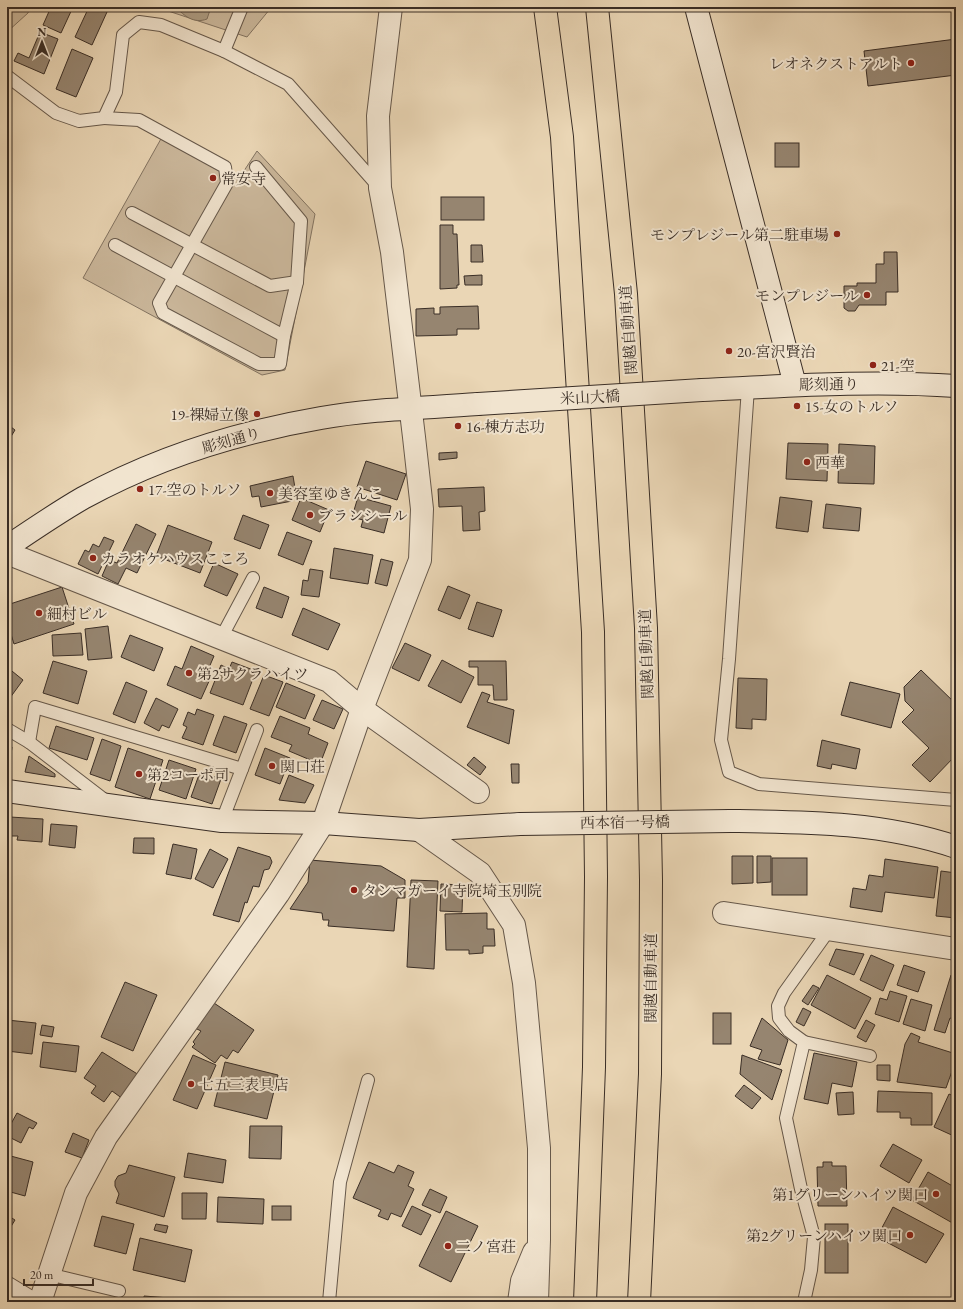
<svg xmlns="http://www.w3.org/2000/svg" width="963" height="1309" viewBox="0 0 963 1309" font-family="'EB Garamond','Noto Serif JP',serif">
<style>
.green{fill:#ccb99d;stroke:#837462}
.water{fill:#ae9d84;stroke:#80715e}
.building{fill:#968570;stroke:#3a2e26}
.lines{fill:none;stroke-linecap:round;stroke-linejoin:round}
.lane-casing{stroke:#66584a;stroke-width:14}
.street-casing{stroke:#66584a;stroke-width:24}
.secondary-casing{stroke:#3a2e26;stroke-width:24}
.highway-casing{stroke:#3a2e26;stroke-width:24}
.lane{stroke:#f1e4cf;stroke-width:12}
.street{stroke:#f1e4cf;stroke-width:22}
.secondary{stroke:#f1e4cf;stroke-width:22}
.highway{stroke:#ead6b5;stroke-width:22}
.secondary-bridge-casing{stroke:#3a2e26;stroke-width:24;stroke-linecap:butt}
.secondary-bridge{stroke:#f1e4cf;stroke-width:22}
.poi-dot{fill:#8f2418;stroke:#f1e4cf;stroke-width:1.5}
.labels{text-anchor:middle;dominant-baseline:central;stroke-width:4;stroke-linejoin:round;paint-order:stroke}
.poi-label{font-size:15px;fill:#3a2e26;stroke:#f1e4cf;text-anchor:start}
.street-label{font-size:15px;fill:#3a2e26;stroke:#f1e4cf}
</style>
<rect width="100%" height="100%" fill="#ead6b5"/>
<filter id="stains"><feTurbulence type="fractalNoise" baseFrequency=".005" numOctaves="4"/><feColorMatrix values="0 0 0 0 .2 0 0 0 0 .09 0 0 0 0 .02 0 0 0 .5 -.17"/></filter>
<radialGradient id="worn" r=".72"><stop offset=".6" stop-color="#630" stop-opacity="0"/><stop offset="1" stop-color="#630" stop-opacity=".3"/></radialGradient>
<g class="green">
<path d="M7,7h23l-2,6 -21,19z"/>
<path d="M156,7h118l-4,2 -23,28z"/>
<path d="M162,137l76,43 19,-29 58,63 -30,156 -23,5 -179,-97z"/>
</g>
<path class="water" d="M176,7h35l-4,12c-13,5 -23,-3 -31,-12z"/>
<g class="building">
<path d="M51,7h22l-12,26 -18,-8z"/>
<path d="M89,7h6l12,5 -15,33 -17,-8z"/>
<path d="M40,32l18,7 -14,35 -30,-13 4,-8 11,5z"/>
<path d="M956,39v36l-88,11 -4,-35z"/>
<path d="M72,49l21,9 -17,39 -20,-8z"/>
<rect x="775" y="143" width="24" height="24"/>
<rect x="441" y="197" width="43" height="23"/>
<path d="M440,225h13v9h4l2,51h-2v3l-17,1z"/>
<path d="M471,245h11l1,17h-12z"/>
<path d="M884,252h13l1,40h-12v13h-27l-4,6h-7l-4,-3v-22h13v-3h19v-19h8z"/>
<path d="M482,275v10h-17l-1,-9z"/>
<path d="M478,306l1,23h-22v6l-41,1v-27l18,-1v6h6v-7z"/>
<path d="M7,424l8,6 -8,13z"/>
<path d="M788,443l40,1 -1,37 -41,-2z"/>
<path d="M839,444l36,2 -1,38 -36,-1z"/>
<path d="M457,452v6l-18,2v-7z"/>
<path d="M366,461l40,13 -9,26 -40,-13z"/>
<path d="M293,476l2,12 -6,1 3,12 -31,6 -2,-11 -7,1 -2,-11z"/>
<path d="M484,487l1,24 -6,1 1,18 -17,1 -1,-25 -23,1 -1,-18z"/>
<path d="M358,497l33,9 -7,27 -23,-6 2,-7 -11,-3z"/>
<path d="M780,497l32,4 -4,31 -32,-4z"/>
<path d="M301,498l28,12 -9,22 -28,-12z"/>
<path d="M826,504l35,4 -2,23 -36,-3z"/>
<path d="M243,515l26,10 -9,24 -26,-10z"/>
<path d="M136,524l20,10 -19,39 -11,-5 -8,16 -16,-8 7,-16 8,3z"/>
<path d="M168,525l44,17 -12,31 -44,-17z"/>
<path d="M287,532l25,9 -9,24 -25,-10z"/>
<path d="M104,537l10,4 -16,33 -20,-10 7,-14 4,2 4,-8 6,3z"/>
<path d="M334,548l39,7 -5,29 -38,-6z"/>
<path d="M381,559l12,3 -6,24 -12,-3z"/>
<path d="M214,563l24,11 -11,22 -23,-10z"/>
<path d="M310,569l13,2 -4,26 -18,-2 2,-15 5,1z"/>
<path d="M448,586l22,9 -10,24 -22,-9z"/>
<path d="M62,587l12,37 -60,20 -7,-23v-16z"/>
<path d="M264,587l25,10 -7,21 -26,-10z"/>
<path d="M477,602l25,8 -9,27 -25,-8z"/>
<path d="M303,608l37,16 -12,26 -36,-15z"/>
<path d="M108,626l4,32 -24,2 -3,-31z"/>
<path d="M81,633l2,22 -30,1 -1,-21z"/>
<path d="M130,635l33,13 -9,23 -33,-14z"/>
<path d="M405,643l26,12 -12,26 -27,-13z"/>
<path d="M191,646l23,10 -9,21 5,2 -9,20 -34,-14 8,-19 7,3z"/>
<path d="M442,660l32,17 -13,26 -33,-17z"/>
<path d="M53,661l34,10 -9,33 -35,-11z"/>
<path d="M469,661h37l1,39h-13l-1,-15h-15v-18h-9z"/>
<path d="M232,662l24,9 -13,34 -33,-12 11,-28 8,4z"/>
<path d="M7,667l16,13 -16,22z"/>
<path d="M921,670l35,34v51l-26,27 -18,-17 17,-17 -27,-26 12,-12 -9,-9 -1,-14z"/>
<path d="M264,675l19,7 -14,34 -19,-7z"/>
<path d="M738,678l29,1 -1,41 -14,-1v10l-16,-1z"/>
<path d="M126,682l21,9 -12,32 -22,-9z"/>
<path d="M850,682l50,12 -9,34 -50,-13z"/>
<path d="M286,683l29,12 -10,24 -29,-12z"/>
<path d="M482,692l8,3 -3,7 27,8 -5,34 -42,-17z"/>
<path d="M156,698l22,11 -9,19 -7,-3 -3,6 -15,-8z"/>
<path d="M322,700l21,9 -9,20 -21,-9z"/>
<path d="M197,709l17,6 -11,30 -21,-7 5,-11 -4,-2 5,-13 7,3z"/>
<path d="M224,716l23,8 -11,29 -23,-8z"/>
<path d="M280,716l30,12 -2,6 20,9 -8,21 -31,-13 3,-6 -21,-8z"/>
<path d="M56,726l38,12 -7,22 -38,-12z"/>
<path d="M102,739l19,7 -11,35 -20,-7z"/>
<path d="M822,740l38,9 -4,20 -24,-5 -1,5 -14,-3z"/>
<path d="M7,747h5l-2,15 -3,-1z"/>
<path d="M128,748l35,12 -13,39 -35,-12z"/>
<path d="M265,748l25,10 -10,26 -25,-9z"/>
<path d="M29,756l26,18v3l-30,-5z"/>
<path d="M474,757l12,10 -6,8 -13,-10z"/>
<path d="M169,760l27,9 -10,30 -27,-9z"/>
<path d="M511,764h8v19h-7z"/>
<path d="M200,772l21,7 -9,25 -21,-7z"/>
<path d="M289,775l25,10 -9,18 -26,-3z"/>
<path d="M10,817l33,2 -1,23 -25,-2 1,-4h-9z"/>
<path d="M51,824l26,2 -2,22 -26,-3z"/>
<path d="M134,838h20v16l-21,-1z"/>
<path d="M173,844l24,5 -6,30 -25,-5z"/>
<path d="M238,847l32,10 2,5 -3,7 -5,1 -5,17 -6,-1 -6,17 -2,-1 -6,20 -26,-7z"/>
<path d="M210,849l18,10 -15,29 -18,-9z"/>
<path d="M732,856h21v27l-21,1z"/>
<path d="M757,856h14v26l-14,1z"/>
<rect x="772" y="858" width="35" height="37"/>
<path d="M885,859l53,8 -4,31 -49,-6 -3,20 -32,-5 3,-19 13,2 3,-15 14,2z"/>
<path d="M310,860l71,6 24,14v18h-8l-3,33 -66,-5 1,-6h-6l-1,-7 -32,-4 18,-27z"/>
<path d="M941,871l15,2v45l-20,-2z"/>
<path d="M411,880l27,1 -4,88 -27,-2z"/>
<path d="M441,884l22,1 -1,27 -22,-1z"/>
<path d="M487,913v16h7l1,17h-12v7l-14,1v-4h-23l-1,-36z"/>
<path d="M836,949l28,5 -10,21 -25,-10z"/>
<path d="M871,955l23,10 -11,26 -23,-11z"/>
<path d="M904,965l21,7 -7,20 -21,-7z"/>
<path d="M827,975l44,23 -16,31 -44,-24z"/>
<path d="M951,975l5,2v37l-2,5 -4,-1 -5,15 -11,-3z"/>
<path d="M125,982l32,13 -24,56 -32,-14z"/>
<path d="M813,985l6,3 -11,17 -6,-4z"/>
<path d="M890,991l17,5 -8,26 -24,-8 5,-16 7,2z"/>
<path d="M911,999l21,6 -7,26 -22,-7z"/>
<path d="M211,1001l43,29 -16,23 -5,-3 -6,9 -6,-4 -6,8 -23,-16 3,-3 -2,-2 8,-11 -8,-4z"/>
<path d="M803,1008l8,4 -7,14 -8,-4z"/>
<rect x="713" y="1013" width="18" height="31"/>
<path d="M762,1018l26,22 -8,25 -22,-6 4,-9 -12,-4z"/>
<path d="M7,1020l29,3 -4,31 -25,-3z"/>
<path d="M866,1020l9,5 -9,17 -9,-5z"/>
<path d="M42,1025l12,2 -2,10 -12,-2z"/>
<path d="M911,1033l9,4 -2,5 38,12v6l-10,28 -49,-6 8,-38z"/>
<path d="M43,1042l36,4 -3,26 -36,-5z"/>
<path d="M102,1052l37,23 -16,24 -11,-8 -8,11 -13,-9 5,-7 -12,-8z"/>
<path d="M814,1053l43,9 -5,25 -20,-4 -4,21 -24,-5z"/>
<path d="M193,1055l23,10 -19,44 -24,-9z"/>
<path d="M742,1055l40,15 -10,30 -32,-26z"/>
<path d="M225,1062l53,13 -11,44 -53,-13z"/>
<path d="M877,1065h13v16l-13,-1z"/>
<path d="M744,1085l17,13 -9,11 -17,-13z"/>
<path d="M878,1091l54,2v32h-21v-7h-11v-6h-23z"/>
<path d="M853,1092l1,22 -16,1 -2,-22z"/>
<path d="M949,1094l7,3v40l-22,-10z"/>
<path d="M17,1113l20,10 -4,6 -4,-2 -8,16 -14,-7v-5z"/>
<path d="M250,1126h32l-1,33 -32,-1z"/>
<path d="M73,1133l16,7 -7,18 -17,-6z"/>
<path d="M893,1144l29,16 -13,23 -29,-17z"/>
<path d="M188,1153l38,7 -3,23 -39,-6z"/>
<path d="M7,1155l26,7 -8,34 -18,-5z"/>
<path d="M369,1162l25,11 4,-8 16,7 -6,14 6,3 -13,28 -10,-4 -3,7 -10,-4 3,-6 -28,-12z"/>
<path d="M823,1162h9v4h14l1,40h-29l-1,-39h6z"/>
<path d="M129,1165l46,12 -11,40 -48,-14 3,-9 -4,-8v-5l3,-5 8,-3z"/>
<path d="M928,1172l28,16v37l-44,-25z"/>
<path d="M430,1189l17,8 -7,16 -18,-8z"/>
<path d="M182,1193h25l-1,26h-24z"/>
<path d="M218,1197l46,2 -1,25 -46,-2z"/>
<rect x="272" y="1206" width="19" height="14"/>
<path d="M412,1206l19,9 -10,20 -19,-9z"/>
<path d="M893,1207l51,27 -18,29 -49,-26z"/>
<path d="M446,1211l32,15 -27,56 -32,-16z"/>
<path d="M7,1215l8,5 -8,13z"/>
<path d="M102,1216l32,8 -8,30 -32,-8z"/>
<path d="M156,1224l12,2 -2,7 -12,-3z"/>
<rect x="825" y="1224" width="23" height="49"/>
<path d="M140,1238l52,12 -7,32 -52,-12z"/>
<path d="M144,1296l38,3v3h-38z"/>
<path d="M94,1298l20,4h-21z"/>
<path d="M269,1299l12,3h-13z"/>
</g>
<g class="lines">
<g class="lane-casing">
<g id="lane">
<path d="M224,51l18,-44"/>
<path d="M7,76l49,37 23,8 25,-3 12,-26 7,-57 16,-13 22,3 63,26 64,33 91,103"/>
<path d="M104,118l35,2 86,47 2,16 -68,120 4,10 96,51h21l4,-28 13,-54 4,-61 -45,-54"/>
<path d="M132,213l138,73 27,-4"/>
<path d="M115,245l169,91"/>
<path d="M748,388l-19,271 -8,81 8,32 30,12 197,16"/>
<path d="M221,638l32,-60"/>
<path d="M7,729l22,13 77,59"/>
<path d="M29,742l6,-35 207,62"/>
<path d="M222,821l35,-91"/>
<path d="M804,1042l66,14"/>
<path d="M48,1274l71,17"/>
<path d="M329,1302l11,-120 28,-102"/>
<path d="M804,1302l7,-32 3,-33 -13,-48 -15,-71 18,-76 -15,-11 -10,-13 -1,-12 6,-13 45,-63"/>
</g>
</g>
<g class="street-casing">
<g id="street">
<path d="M7,553l322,128 33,28 116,83"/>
<path d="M419,830l61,43 34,52 10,58 15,165v92l-2,62"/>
<path d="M724,913l232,36"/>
<path d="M7,1288l23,14"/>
<path d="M40,1302l36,-109 30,-56 172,-243 45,-71 39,-114 58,-149 2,-51 -8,-72 -22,-185 -12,-64 -2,-72 13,-109"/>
<path d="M519,1302l3,-21 12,-29"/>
</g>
</g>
<g class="secondary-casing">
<g id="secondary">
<path d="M696,7l99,378"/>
<path d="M702,390c85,-4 169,-10 254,-4"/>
<path d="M7,547c25,-17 50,-34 76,-49 73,-40 156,-66 238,-80 50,-9 106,-10 157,-14"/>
<path d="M7,791l215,30 101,2 96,7 101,-6"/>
<path d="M730,821c77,1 152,1 226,26"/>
</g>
</g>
<g class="highway-casing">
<g id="highway">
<path d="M545,7l17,130 31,495 3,245 -2,190 -9,235"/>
<path d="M597,7l29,287 20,334 5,252 -1,194 -11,228"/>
</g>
</g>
<use href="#lane" class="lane"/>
<use href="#street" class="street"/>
<use href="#secondary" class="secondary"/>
<use href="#highway" class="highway"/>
<g class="secondary-bridge-casing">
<g id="secondary-bridge">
<path d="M478,404l224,-14"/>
<path d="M520,824l210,-3"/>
</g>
</g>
<use href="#secondary-bridge" class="secondary-bridge"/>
</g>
<g class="poi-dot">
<circle cx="911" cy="63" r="4"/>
<circle cx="213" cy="178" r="4"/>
<circle cx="837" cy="234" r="4"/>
<circle cx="867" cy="295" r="4"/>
<circle cx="729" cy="351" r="4"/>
<circle cx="873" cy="365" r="4"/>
<circle cx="797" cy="406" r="4"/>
<circle cx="257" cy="414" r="4"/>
<circle cx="458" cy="426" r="4"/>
<circle cx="807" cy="462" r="4"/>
<circle cx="140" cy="489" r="4"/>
<circle cx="270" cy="493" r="4"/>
<circle cx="310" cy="515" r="4"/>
<circle cx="93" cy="558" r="4"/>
<circle cx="39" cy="613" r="4"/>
<circle cx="189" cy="673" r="4"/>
<circle cx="272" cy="766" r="4"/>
<circle cx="139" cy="774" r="4"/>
<circle cx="354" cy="890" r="4"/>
<circle cx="191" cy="1084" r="4"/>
<circle cx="936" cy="1194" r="4"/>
<circle cx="910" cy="1235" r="4"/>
<circle cx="448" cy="1246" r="4"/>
</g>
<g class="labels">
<g class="poi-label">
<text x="903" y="63" text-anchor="end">レオネクストアルト</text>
<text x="221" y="178">常安寺</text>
<text x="829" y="234" text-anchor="end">モンプレジール第二駐車場</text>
<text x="859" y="295" text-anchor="end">モンプレジール</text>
<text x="737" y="351">20-宮沢賢治</text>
<text x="881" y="365">21-空</text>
<text x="805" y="406">15-女のトルソ</text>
<text x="249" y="414" text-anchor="end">19-裸婦立像</text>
<text x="466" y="426">16-棟方志功</text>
<text x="815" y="462">西華</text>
<text x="148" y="489">17-空のトルソ</text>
<text x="278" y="493">美容室ゆきんこ</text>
<text x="318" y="515">ブランシール</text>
<text x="101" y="558">カラオケハウスこころ</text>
<text x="47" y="613">細村ビル</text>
<text x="197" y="673">第2サクラハイツ</text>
<text x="280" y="766">関口荘</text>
<text x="147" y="774">第2コーポ司</text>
<text x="362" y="890">タンマガーイ寺院埼玉別院</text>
<text x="199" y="1084">七五三表具店</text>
<text x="928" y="1194" text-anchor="end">第1グリーンハイツ関口</text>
<text x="902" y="1235" text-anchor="end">第2グリーンハイツ関口</text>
<text x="456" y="1246">二ノ宮荘</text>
</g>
<g class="street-label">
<text transform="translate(628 330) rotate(-94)">関越自動車道</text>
<text transform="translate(829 384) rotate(-1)">彫刻通り</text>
<text transform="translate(590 397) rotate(-3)">米山大橋</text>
<text transform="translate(231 440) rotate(-16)">彫刻通り</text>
<text transform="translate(646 654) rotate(-92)">関越自動車道</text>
<text transform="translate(625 822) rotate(-1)">西本宿一号橋</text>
<text transform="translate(650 978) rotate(-90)">関越自動車道</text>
</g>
</g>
<rect width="963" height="1309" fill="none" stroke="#ead6b5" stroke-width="24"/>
<rect x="8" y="8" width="947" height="1293" fill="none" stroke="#3a2e26" stroke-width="2"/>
<rect x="12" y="12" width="939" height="1285" fill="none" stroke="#3a2e26"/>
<g transform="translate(42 42)" stroke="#f1e4cf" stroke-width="3" paint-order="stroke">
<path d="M0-3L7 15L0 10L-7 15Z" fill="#3a2e26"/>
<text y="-6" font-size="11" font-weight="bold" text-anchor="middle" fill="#3a2e26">N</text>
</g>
<path d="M24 1279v6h69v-6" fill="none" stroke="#3a2e26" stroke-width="2"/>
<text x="30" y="1279" font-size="12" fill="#3a2e26" stroke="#f1e4cf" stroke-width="3" paint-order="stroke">20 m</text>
<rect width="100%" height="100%" filter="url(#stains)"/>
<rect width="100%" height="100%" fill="url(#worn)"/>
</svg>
